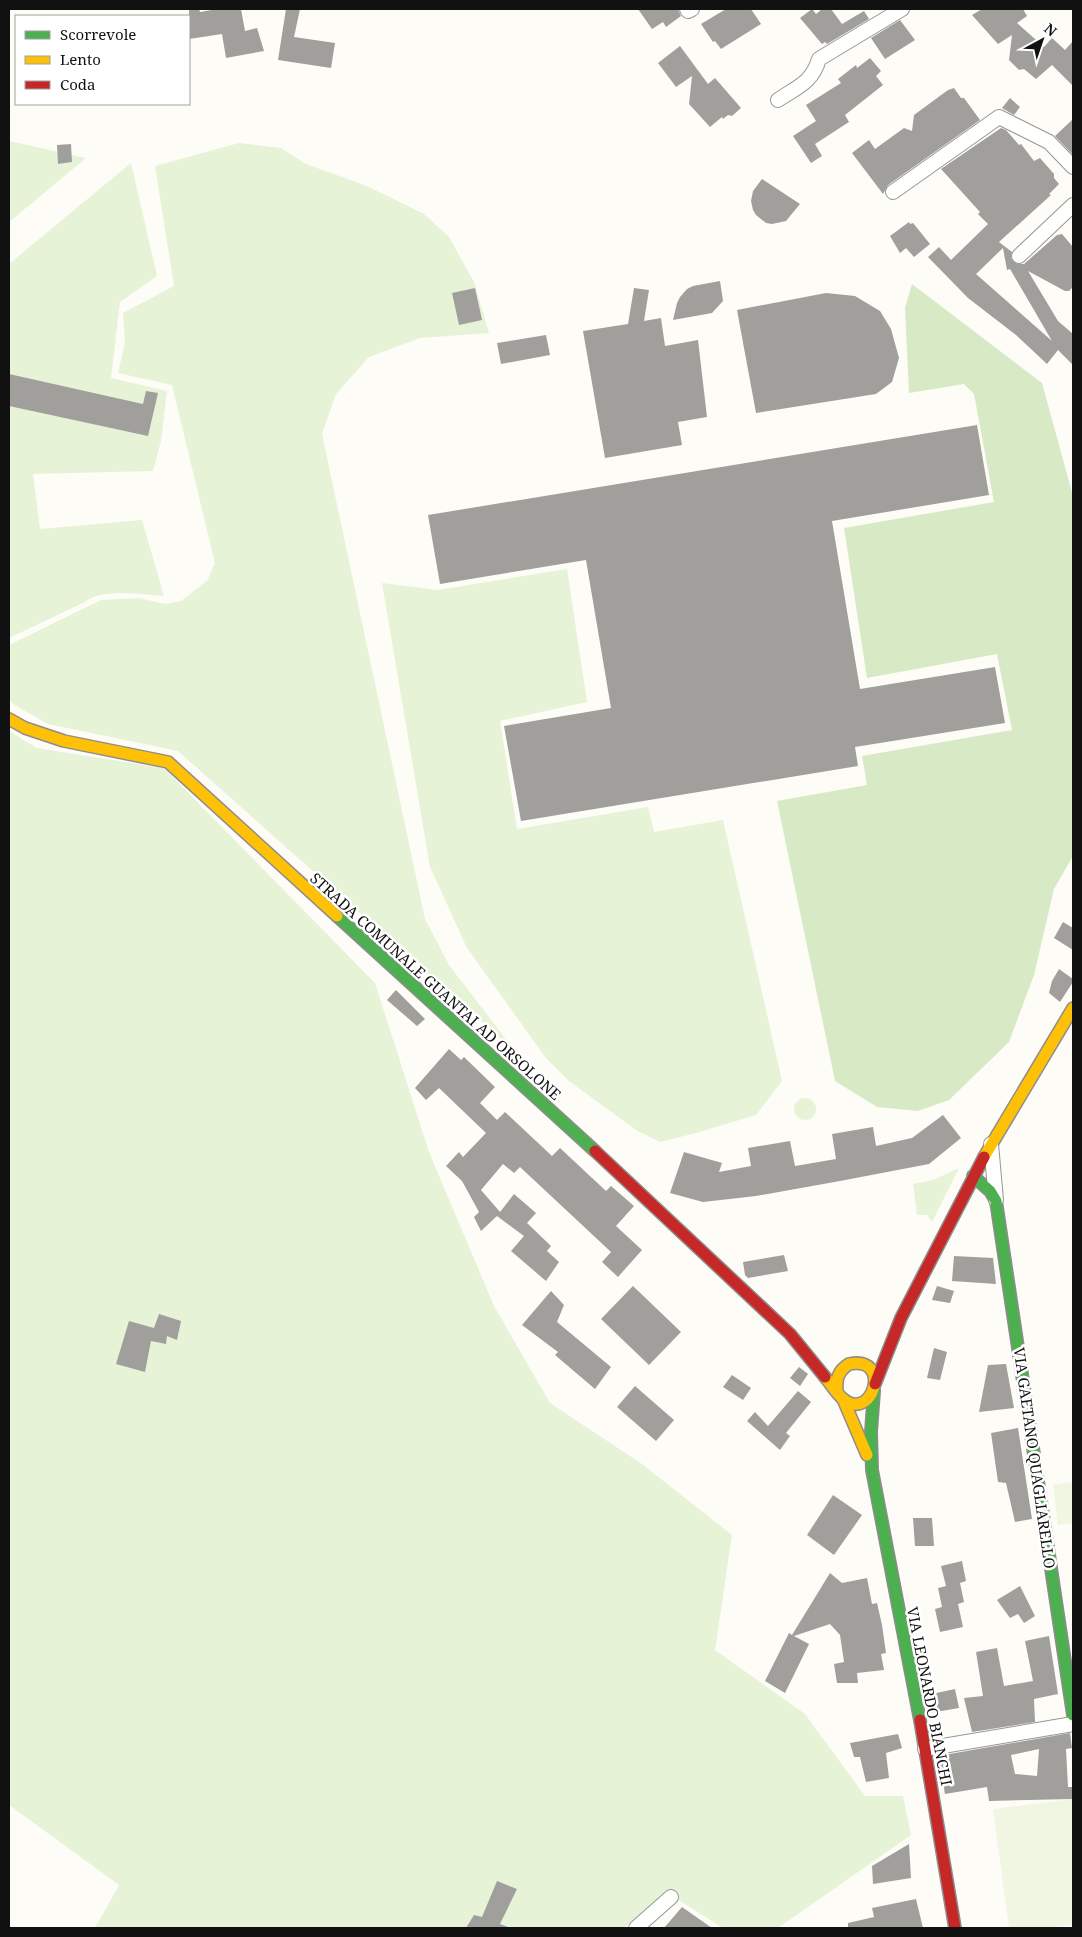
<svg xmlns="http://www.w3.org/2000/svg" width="1082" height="1937" viewBox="0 0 1082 1937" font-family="'Noto Serif',serif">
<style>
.green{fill:#e7f3d7}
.forest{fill:#d8eac5}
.pitch{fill:#f0f6e1}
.building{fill:#a19f9c;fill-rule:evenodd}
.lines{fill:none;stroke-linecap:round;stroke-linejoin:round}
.street-casing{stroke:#979795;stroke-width:16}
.fast-casing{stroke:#8e8d8b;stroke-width:14}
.slow-casing{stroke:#8e8d8b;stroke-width:14}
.jam-casing{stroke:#8e8d8b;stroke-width:14}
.street{stroke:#fffffe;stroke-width:14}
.fast{stroke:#4caf50;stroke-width:11}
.slow{stroke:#ffc107;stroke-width:11}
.jam{stroke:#c62828;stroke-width:11}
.labels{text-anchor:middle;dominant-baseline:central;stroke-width:5;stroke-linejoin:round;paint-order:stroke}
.street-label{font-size:15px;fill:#111;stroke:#fff}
</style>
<rect width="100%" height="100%" fill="#fdfcf7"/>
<g class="green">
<path d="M9,141l77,17 -77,64z"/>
<path d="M239,143l42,5 25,16 61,22 57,28 25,23 25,45 15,51 -69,5 -51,19 -33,37 -14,40 103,485 24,46 66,86 -337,-300 -130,-27 -35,-20 -4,-5v-54l92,-45 38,-2 26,6 16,-3 26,-20 8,-18 -43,-178 -54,-12 7,-30 -2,-30 51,-27 -19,-120z"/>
<path d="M131,163l26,113 -37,26 -9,76 56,13 -6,50 -8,30 -120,3 7,55 102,-9 22,76c-21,-1 -63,-8 -79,6l-76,36v-374z"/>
<path d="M567,569l20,133 -87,19 17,108 131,-22 6,25 69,-12 59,261 -26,34 -60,18 -36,9 -24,-12 -67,-49 -23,-23 -79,-110 -37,-81 -48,-284 56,7z"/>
<path d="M9,731l28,17 127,20 211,215 54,169 65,154 56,97 92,61 90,71 -17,115 90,64 60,82h38l8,39 -133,93h-55l-57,-36 -42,36h-529l24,-43 -110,-80z"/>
<circle cx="805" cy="1109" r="11"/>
<path d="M959,1168l-27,54 -5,-7h-10l-4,-31 20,-4z"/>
</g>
<path class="forest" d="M912,284l130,99 31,113v360l-19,33 -20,86 -25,67 -60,58 -31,11 -41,-4 -42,-26 -58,-280 90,-16 -5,-29 150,-26 -15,-76 -130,24 -23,-150 150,-26 -20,-108 -10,-10 -55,9 -4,-85z"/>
<g class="pitch">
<path d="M1073,1482v41l-15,2 -5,-40z"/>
<path d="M1073,1799v126l-25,3h-39l-16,-119z"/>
</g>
<g class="building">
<path d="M189,9h10l1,3 17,-3h24l4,22 12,-3 7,23 -38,7 -4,-24 -33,5z"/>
<path d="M286,9h14l-6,28 41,6 -4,25 -53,-8z"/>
<path d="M638,9h40l3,7 -15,11 -3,-5 -11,7z"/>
<path d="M726,9h25l10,15 -40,25 -6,-8 -2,1 -12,-18z"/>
<path d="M812,9l4,5 6,-5h9l11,15 22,-13 5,8 -42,25 -2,-2 -3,2 -22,-26z"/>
<path d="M982,9h41l4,7 -10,7 27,24 8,-9 13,12 8,-9v45l-21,-21 -16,14 -12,-10 -5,1 -10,-10 3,-25 -14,9 -26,-29z"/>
<path d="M900,20l15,20 -30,19 -14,-21z"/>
<path d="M680,46l28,38 7,-6 26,30 -9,8 -4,-1 -5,4 -1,-2 -12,10 -21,-23 3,-28 -16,11 -18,-24z"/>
<path d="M870,58l11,13 -5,5 7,9 -38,30 4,7 -34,22 7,12 -11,7 -18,-27 23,-15 -10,-16 35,-22 -3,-4 18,-14 1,3z"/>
<path d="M954,88l7,10h3l16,22 -92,65 -5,9 -31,-41 17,-13 6,9 29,-21 8,3 2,-16 34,-25z"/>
<path d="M1010,98l10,9 -6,8 -12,-7z"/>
<path d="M1073,119v36l-18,-19z"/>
<path d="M1001,128l5,2 13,15 2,-1 13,17 6,-3 14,16v4l5,6 -10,10 2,1 -52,47 13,10 -1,6 6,6h7l33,-29 5,-1 11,13v40l-4,4h-4l-37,-20 30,50 15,13v31l-15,-15 -11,14 -31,-29 -48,-37 -40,-41 11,-10 12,13 37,-36 -10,-10 2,-2 -39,-43zM1003,248l4,22 3,-1 42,72 -76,-67z"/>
<path d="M71,144l1,18 -14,2 -1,-19z"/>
<path d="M762,179l38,25 -14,17 -14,3 -6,-1 -10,-8 -3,-5 -2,-9 2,-10z"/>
<path d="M909,222l1,2 3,-1 17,21 -16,13 -8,-9 -6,5 -10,-17z"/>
<path d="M720,281l3,20 -11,12 -39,7 4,-17 3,-6 7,-8 6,-3z"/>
<path d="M475,288l7,32 -23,5 -7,-32z"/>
<path d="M634,288l15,2 -5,31 17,-3 4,28 33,-6 9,77 -29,5 4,23 -77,13 -22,-127 45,-7z"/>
<path d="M826,293l29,3 25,15 11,18 8,29 -7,24 -16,12 -120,19 -19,-103z"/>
<path d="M546,335l4,20 -49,9 -4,-21z"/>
<path d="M9,374l134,30 3,-13 12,2 -10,43 -139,-30z"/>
<path d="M977,425l12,70 -157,26 28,168 135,-22 10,56 -150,24 3,19 -337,55 -17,-95 107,-18 -25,-148 -146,24 -12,-69z"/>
<path d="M1063,922l10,6v22l-19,-12z"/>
<path d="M1059,969l14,10v3l-13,20 -11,-9 3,-12z"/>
<path d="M396,990l29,29 -8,7 -30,-26z"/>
<path d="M449,1049l12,11 3,-3 31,30 -15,16 17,17 8,-8 47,44 8,-8 46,43 5,-5 23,20 -18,20 26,24 -24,27 -16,-15 9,-10 -91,-85 -6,6 -11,-9 -22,26 19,22 14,-18 22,19 -9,10 24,23 -4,5 12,11 -13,19 -35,-30 13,-15 -27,-20 -16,15 -7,-14 5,-5 -17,-31 -16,-15 13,-14 4,5 23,-24 -47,-45 -13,12 -11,-12z"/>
<path d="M943,1115l18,23 -32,26 -89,17 -84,15 -53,6 -33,-9 14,-41 38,11 -3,9 32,-6 -3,-18 42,-7 5,25 41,-7 -4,-25 41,-7 3,19 36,-8z"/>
<path d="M784,1255l4,16 -40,7 -3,-3 -2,-13z"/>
<path d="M954,1256l39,2 3,26 -44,-3z"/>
<path d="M633,1286l48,46 -32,33 -48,-46z"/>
<path d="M937,1286l17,5 -4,12 -18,-3z"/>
<path d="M551,1291l13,14 -7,17 54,45 -16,22 -40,-34 3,-3 -36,-27z"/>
<path d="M159,1314l22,7 -4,19 -10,-4 -1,8 -15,-3 -6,31 -29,-8 13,-43 25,7z"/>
<path d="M934,1348l13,4 -7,28 -13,-2z"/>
<path d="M1006,1364l8,44 -35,4 9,-47z"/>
<path d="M799,1367l9,7 -8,12 -10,-8z"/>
<path d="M732,1375l19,13 -8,12 -20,-13z"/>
<path d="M635,1386l39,34 -18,21 -39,-34z"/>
<path d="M798,1391l13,11 -25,31 4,3 -10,14 -33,-29 8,-9 13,14z"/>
<path d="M1018,1428l14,91 -17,3 -9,-39 -8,-1 -7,-49z"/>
<path d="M833,1495l29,20 -28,40 -27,-20z"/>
<path d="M913,1518h19l2,28h-19z"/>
<path d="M962,1561l4,20 -6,2 4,19 -6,2 5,23 -23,5 -5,-23 7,-2 -4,-19 8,-2 -5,-20z"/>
<path d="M830,1573l12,10 25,-5 5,26 5,-1 5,22 4,28 -5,1 3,16 -27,3 1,10h-21l-3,-19 10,-2 -4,-27 -10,-11 -36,12 15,8 -24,49 -20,-12 24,-48 3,2z"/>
<path d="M1020,1586l15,30 -11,7 -6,-9 -8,4 -13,-18z"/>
<path d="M1049,1636l9,58 -24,5 1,23 -63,10 -8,-34 19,-2 -7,-44 21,-4 7,38 29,-5 -8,-40z"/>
<path d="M955,1689l4,19 -29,5 -3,-18z"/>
<path d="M1070,1733l2,15 -6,1 2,38h5v12l-84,2 -2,-14 -42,7 -7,-38zM1039,1749l-2,27 -22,-2 -4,-19z"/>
<path d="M898,1734l4,14 -16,5 3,25 -23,4 -6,-25h-6l-4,-14z"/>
<path d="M909,1844l2,34 -38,6 -1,-18z"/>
<path d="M497,1881l20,8 -17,35 8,3 -1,1h-41l8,-13 8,2z"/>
<path d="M916,1899l7,29h-75v-5l26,-6 -2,-9z"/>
<path d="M682,1907l30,21h-48z"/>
</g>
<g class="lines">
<g class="street-casing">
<g id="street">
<path d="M687,9l1,2 4,-2"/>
<path d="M778,100c19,-13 34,-17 41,-41l83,-50"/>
<path d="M893,192l106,-75 50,25 24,25"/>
<path d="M1019,256l54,-51"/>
<path d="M991,1144l5,56"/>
<path d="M925,1749l148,-25"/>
<path d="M636,1928l35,-31"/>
</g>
</g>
<g class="fast-casing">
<g id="fast">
<path d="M337,916l258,235"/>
<path d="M973,1176l17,15 6,10 77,514"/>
<path d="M874,1391l-3,41 1,38 48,250"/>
</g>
</g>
<g class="slow-casing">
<g id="slow">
<path d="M9,719l16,9 39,13 104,21 169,154"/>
<path d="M984,1157l89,-149"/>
<path d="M825,1377c6,7 11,16 18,22 30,24 50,-44 6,-35 -11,7 -13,15 -12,27"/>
<path d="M843,1399l24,56"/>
</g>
</g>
<g class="jam-casing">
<g id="jam">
<path d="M595,1151l195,183 35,43"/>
<path d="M875,1384l26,-66 83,-161"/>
<path d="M920,1720l35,208"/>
</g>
</g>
<use href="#street" class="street"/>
<use href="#fast" class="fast"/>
<use href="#slow" class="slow"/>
<use href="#jam" class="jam"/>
</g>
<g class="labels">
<g class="street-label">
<text transform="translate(436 986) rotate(42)">STRADA COMUNALE GUANTAI AD ORSOLONE</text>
<text transform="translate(1035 1458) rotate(82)">VIA GAETANO QUAGLIARELLO</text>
<text transform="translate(930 1696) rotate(79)">VIA LEONARDO BIANCHI</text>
</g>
</g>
<rect width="1082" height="1937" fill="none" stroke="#111111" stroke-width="20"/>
<rect x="15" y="15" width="175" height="90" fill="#ffffff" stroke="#a0a0a0"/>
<rect x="25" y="31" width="25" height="8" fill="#4caf50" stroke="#a0a0a0"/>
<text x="60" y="40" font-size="15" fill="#111111">Scorrevole</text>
<rect x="25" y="56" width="25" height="8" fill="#ffc107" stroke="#a0a0a0"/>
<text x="60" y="65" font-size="15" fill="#111111">Lento</text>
<rect x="25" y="81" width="25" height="8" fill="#c62828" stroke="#a0a0a0"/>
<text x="60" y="90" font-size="15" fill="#111111">Coda</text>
<g transform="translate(1042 40) rotate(40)" stroke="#ffffff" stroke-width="4" paint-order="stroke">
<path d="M0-4L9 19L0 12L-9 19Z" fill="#111111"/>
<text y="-8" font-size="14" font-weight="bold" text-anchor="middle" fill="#111111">N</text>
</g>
</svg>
